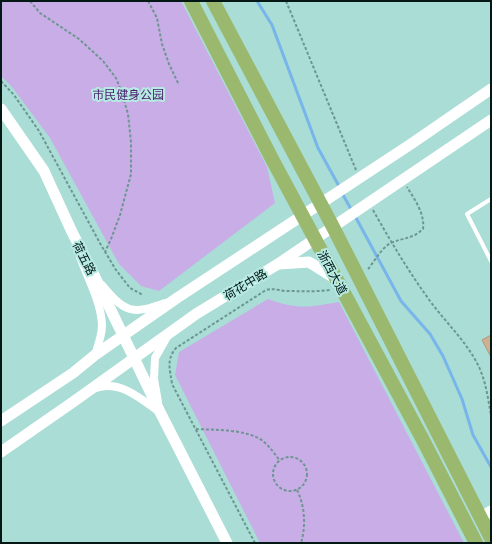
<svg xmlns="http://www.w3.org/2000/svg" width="492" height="544" viewBox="0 0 492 544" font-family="Barlow,'Noto Sans SC',sans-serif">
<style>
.green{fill:#c9ade7}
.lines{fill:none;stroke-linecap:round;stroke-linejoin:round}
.stream{stroke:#78b5eb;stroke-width:3}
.building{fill:#cdaf91;stroke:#b49678}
.path{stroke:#6d9691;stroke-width:2;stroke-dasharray:3 2;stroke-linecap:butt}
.lane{stroke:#fff;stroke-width:4}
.street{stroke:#fff;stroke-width:8}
.secondary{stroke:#fff;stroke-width:11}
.highway{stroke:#9bb86f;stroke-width:14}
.labels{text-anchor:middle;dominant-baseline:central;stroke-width:4;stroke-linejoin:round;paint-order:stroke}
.park-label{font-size:12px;fill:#491d6b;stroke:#b6eae3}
.street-label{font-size:12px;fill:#031715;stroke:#b6eae3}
</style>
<rect width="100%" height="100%" fill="#a9ddd6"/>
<g class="green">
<path d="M1,1h180l86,166 8,36 -116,88 -18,-5 -22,-22 -69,-126 -38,-51 -11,-11z"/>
<path d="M268,299c29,11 42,8 71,3l125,241h-204l-85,-168 4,-23z"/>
</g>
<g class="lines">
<g class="stream">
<path d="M257,1l15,24 46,123 22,40"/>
<path d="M342,193l10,18"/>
<path d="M355,216l46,85 29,33 13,22 19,43 11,36 18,32"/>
</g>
</g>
<path class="building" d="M491,335v22l-9,-17z"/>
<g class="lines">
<g class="path">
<path d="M30,1l10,12 39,26 24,22 13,17 6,15 6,21 3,28v32l-11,41 -9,24 -6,13"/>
<path d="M148,1l9,17 5,26 7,20 10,21"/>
<path d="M286,1l70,169"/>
<path d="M1,81l13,14 25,36 62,114 15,25 14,18 13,7"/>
<path d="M373,210c18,32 36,62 57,91 17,23 37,41 49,66 7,15 9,32 12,48"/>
<path d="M368,269c7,-8 13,-21 23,-26 13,-6 20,-3 32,-14 2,-15 -8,-29 -16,-42"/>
<path d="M196,429c19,1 51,0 67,12 7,6 12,13 17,20"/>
<circle cx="290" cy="474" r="17"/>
<path d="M297,490c8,16 9,36 4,53"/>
<path d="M255,543l-83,-159c-2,-15 -6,-24 4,-36l90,-58c8,-2 11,0 19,1 15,0 30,1 45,-1"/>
</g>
<path class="lane" d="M491,199l-24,15 24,47"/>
<g class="street">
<path d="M80,257c8,22 21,45 22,68 0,10 -4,21 -7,30"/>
<path d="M102,285c23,28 30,30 63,18"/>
<path d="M96,388c24,-8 44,10 62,23"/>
<path d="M158,402l-4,-23 1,-21 12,-21"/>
</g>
<g class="secondary">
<path d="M1,109l43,62 28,61 21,41 67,139 67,131"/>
<path d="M279,264l30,-2 27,17"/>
<path d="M1,421l72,-48 22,-18 82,-57 234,-154 80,-55"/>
<path d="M1,452l72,-50 123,-88 82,-50 213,-144"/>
<path d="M480,518l11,-7"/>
</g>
<g class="highway">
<path d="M191,1l81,158 151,281 53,103"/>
<path d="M213,1l120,226 158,311"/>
</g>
</g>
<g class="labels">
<g class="park-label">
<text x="128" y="94">市民健身公园</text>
</g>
<g class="street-label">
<text transform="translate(85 258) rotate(63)">荷五路</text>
<text transform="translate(333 272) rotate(62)">浙西大道</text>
<text transform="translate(245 284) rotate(-31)">荷花中路</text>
</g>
</g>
<rect width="492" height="544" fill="none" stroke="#031715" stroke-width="4"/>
</svg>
